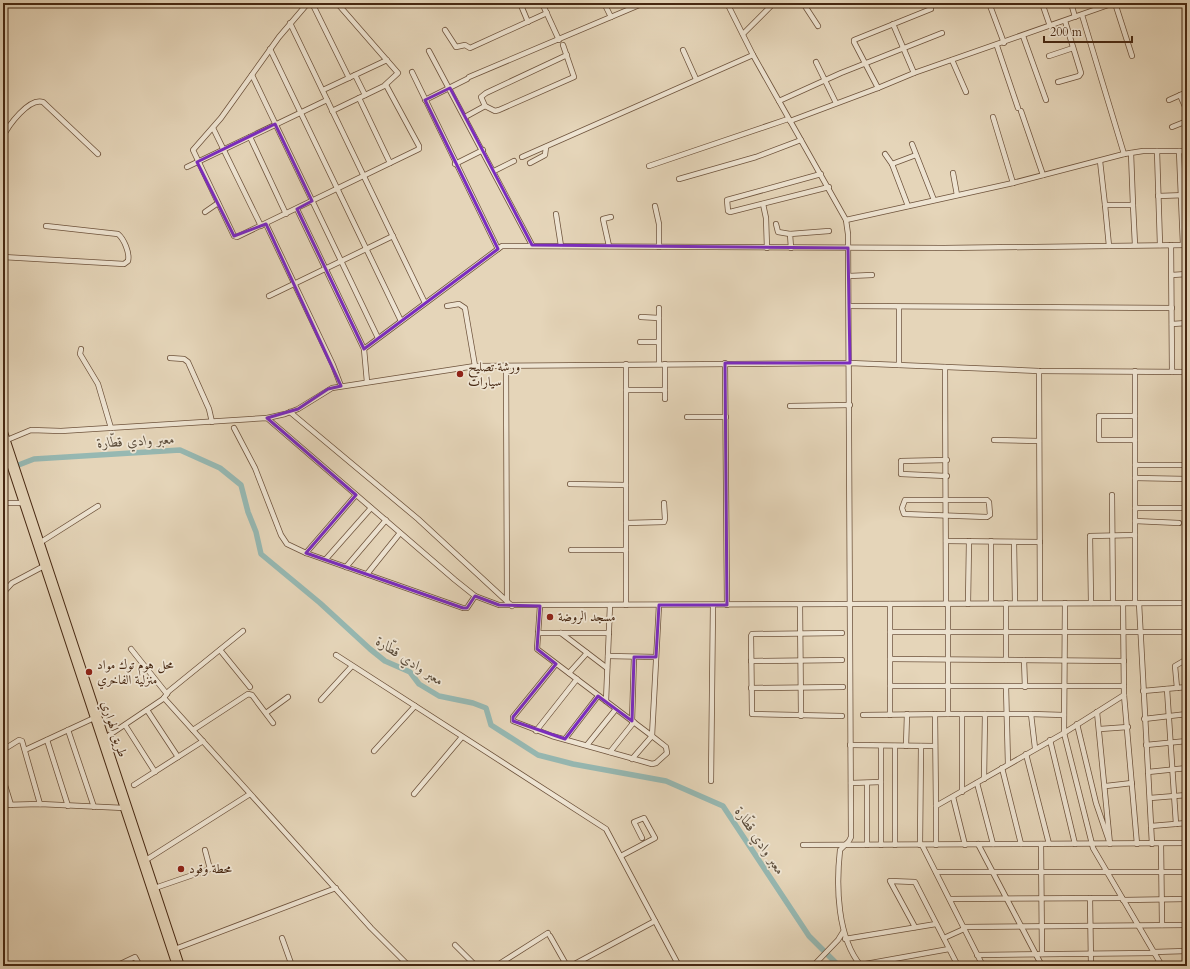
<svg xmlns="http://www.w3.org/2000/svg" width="1190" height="969" viewBox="0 0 1190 969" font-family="Cardo,Amiri,serif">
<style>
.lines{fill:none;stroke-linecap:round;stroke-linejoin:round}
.river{stroke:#96b8b2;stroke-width:5.5}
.minor-casing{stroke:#6e533c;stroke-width:6}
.highway-casing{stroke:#472812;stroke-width:8}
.minor{stroke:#eee4d2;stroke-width:4.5}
.highway{stroke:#e5d5b9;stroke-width:6}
.marked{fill:none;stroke:#7b2cbf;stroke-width:3;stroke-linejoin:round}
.poi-dot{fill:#8f2418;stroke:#eee4d2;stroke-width:1.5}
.labels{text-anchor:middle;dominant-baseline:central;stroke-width:3.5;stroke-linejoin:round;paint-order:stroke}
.poi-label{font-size:13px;fill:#472812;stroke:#eee4d2;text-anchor:start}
.street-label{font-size:13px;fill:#472812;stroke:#eee4d2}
.water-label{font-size:14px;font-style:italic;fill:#5b4c3a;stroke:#eee4d2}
</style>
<rect width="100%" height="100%" fill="#e5d5b9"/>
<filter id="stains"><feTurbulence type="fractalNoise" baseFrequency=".005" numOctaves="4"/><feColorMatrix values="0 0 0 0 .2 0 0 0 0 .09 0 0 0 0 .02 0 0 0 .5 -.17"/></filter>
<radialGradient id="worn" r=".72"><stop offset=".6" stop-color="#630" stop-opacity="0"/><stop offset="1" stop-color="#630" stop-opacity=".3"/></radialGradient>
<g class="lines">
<path class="river" d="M3,471l31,-12 146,-9 40,18 21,17 7,27 8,20 5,22 59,49 50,46 15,12 25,11 9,12 20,12 34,7 13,5 5,17 47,30 35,9 93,17 57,25 86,130 30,30"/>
<g class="minor-casing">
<g id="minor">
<path d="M308,3l-29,34 -58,81 -28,32 41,86 3,1 182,-88v-3l-33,-61"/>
<path d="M312,3l37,75"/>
<path d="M520,3l8,19"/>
<path d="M542,3l17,37"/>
<path d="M604,3l7,14"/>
<path d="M727,3l26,52 93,165 2,14 3,603 -2,4 -9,9c-4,36 -3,87 21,116"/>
<path d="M803,3l15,23"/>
<path d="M989,3l15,40"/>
<path d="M1042,3l8,23"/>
<path d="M1071,3l4,14"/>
<path d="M1115,3l17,53"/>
<path d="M1082,15l42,139"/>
<path d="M290,23l135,280"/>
<path d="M893,24l21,49"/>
<path d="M445,30l11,17 9,-2 5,3 77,-35"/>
<path d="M743,34l31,-31"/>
<path d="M1023,36l23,64"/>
<path d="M997,46l21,62"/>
<path d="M270,49l131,272"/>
<path d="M683,50l13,29"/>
<path d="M429,51l103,194"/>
<path d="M1049,56l24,-8"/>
<path d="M952,60l14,32"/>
<path d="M816,62l20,41"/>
<path d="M412,72l86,177"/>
<path d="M252,75l126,263"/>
<path d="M355,75l10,20"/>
<path d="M469,77l175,-74"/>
<path d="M1058,82l21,-6 2,-3 -16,-52"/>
<path d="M878,88l-24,-46v-2l77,-31"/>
<path d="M323,90l64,-30"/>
<path d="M1180,95l7,16"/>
<path d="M359,98l31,65"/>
<path d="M425,100l42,-21"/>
<path d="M1169,100l18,-8"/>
<path d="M779,101l62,-28 101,-40"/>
<path d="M485,106l-4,-9 5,-4 81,-38"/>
<path d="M332,111l52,-25 14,-13 -61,-70"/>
<path d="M1021,111l22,64"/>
<path d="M465,117l20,-11 10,5 4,-1 75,-33 -11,-32"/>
<path d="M993,117l20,66"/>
<path d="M790,121l88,-33 36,-15 200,-70"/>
<path d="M1172,127l15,-6"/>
<path d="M213,128l48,98"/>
<path d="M3,137c5,-11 26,-40 40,-35l55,52"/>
<path d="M250,137l36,77"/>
<path d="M912,144l22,56"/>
<path d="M1157,151l3,94"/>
<path d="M1179,151l4,94"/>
<path d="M1131,153l2,52"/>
<path d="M885,154l7,10"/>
<path d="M522,157l231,-102"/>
<path d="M1100,161l5,44"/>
<path d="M530,163l15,-8 1,-8"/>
<path d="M455,164l28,-14"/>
<path d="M649,166l139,-47"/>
<path d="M187,167l140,-67"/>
<path d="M494,171l20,-10"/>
<path d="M953,173l4,22"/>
<path d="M821,174l-94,26 1,11 2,1 99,-25"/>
<path d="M679,179l77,-22 45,-17"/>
<path d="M1158,196l29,-1"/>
<path d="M763,204l3,14 1,30"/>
<path d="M655,206l4,18v23"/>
<path d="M908,206l-16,-42 24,-9"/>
<path d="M297,209l67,140"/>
<path d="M205,212l13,-9"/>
<path d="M556,214l5,32"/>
<path d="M846,220l167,-37 111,-29 19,-3h44"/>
<path d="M266,224l67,141 8,21"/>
<path d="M776,224l2,8 12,2"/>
<path d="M1171,245l1,127"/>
<path d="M609,246l-6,-27 8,-2"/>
<path d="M1109,246l78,-1"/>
<path d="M791,248l-1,-14 39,-3"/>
<path d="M3,257l121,7 4,-3c2,-8 -4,-22 -10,-27l-72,-8"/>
<path d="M1172,275l15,-1"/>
<path d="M849,276l23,-1"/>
<path d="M269,296l124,-60"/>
<path d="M447,306l12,-2 6,4 10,58"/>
<path d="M849,306l323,2"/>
<path d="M641,317l18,1"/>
<path d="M1172,324l15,-1"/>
<path d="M640,342h18"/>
<path d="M81,349l-1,5 18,30 13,44"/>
<path d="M170,358l14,1 4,3 21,47 3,13"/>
<path d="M725,363l2,242"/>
<path d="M659,364v-56"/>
<path d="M506,365l1,236"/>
<path d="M899,365v-58"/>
<path d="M945,367l1,237"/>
<path d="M1039,371l1,232"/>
<path d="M1135,371v232"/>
<path d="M367,382l-3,-33 138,-103 442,2 165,-2 -4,-41h28l2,40"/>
<path d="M626,390h39v-26"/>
<path d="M665,399v-9"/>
<path d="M790,406l60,-1"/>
<path d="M290,412l128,107 94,87"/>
<path d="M1135,416h-36v24h36"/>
<path d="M687,417h39"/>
<path d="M267,418l18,-4 13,-5 34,-21 143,-22 375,-3 189,8 148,1"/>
<path d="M234,428l21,40 26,67 6,9 19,9 157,55h4l8,-12"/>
<path d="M7,440l24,-10 30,1 206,-13 188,162 20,16 24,9 688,-2"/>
<path d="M994,440l45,1"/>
<path d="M947,460l-46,1v13l46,2"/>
<path d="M1135,465h46"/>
<path d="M1135,478l52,1"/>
<path d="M570,484l56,1"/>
<path d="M1112,495l1,108"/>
<path d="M905,500h82l2,2 1,13 -3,2 -83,-3 -2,-6z"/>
<path d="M3,503h20"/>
<path d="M1135,508h52"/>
<path d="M1135,521l44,2"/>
<path d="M626,523l38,-1 1,-3 -1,-16"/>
<path d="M946,541l94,1"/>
<path d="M991,541v62"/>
<path d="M41,542l57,-36"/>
<path d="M1014,542l1,61"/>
<path d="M571,550h55"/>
<path d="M306,553l50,-58"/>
<path d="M326,559l45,-51"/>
<path d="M346,567l40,-47"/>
<path d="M367,574l33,-41"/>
<path d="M3,593l9,-10 32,-17"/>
<path d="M1006,603v57"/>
<path d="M1065,603l-1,130 29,115 69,118"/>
<path d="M1091,603l-1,-67 45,-1"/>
<path d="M1123,603l1,92 13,149"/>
<path d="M1139,603l13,241"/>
<path d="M890,604v28"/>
<path d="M948,604v110h83l4,34"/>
<path d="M968,604l1,-63"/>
<path d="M626,605v-241"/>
<path d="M800,605l1,111"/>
<path d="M540,606l-3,43 115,87 14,11 1,6 -11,10 -4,1 -100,-28 -39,-15v-4l43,-53"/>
<path d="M538,633h71"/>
<path d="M561,633l46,35"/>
<path d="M131,649l36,45"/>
<path d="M220,650l30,37"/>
<path d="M336,655l270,174 73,137"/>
<path d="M608,656l48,1"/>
<path d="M890,659l234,2"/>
<path d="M1024,660l1,27"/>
<path d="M751,661l91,-1"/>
<path d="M569,673l18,-20"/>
<path d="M890,686h234"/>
<path d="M1006,687l2,77"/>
<path d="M751,688l92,-1"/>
<path d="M1177,688l-2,-22 12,-7"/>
<path d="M1167,689l9,135"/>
<path d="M1143,691l44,-4"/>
<path d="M164,698l207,230 38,38"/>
<path d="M321,700l31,-34"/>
<path d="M606,701l4,-96"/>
<path d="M147,710l31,47"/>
<path d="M266,713l22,-16"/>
<path d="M935,714l1,92"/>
<path d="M962,714v78"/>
<path d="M1031,714l33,1"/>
<path d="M863,715l85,-1"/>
<path d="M890,715v-83h297"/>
<path d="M842,716l-90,-2 -1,-78 1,-2 90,-1"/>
<path d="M1144,719l43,-5"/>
<path d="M632,721l2,-64"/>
<path d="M1077,724l19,79 14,41 -13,-132"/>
<path d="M125,725l30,47"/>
<path d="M1100,729l28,-2"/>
<path d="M68,730l26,77"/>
<path d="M193,730l55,-36 4,1 21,28"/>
<path d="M536,731l41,-52"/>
<path d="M105,738l58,-39 6,-8 74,-60"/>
<path d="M565,739l33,-43"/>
<path d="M47,740l21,66"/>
<path d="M1050,740l25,104"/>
<path d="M587,745l29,-36"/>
<path d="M850,745l85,1"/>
<path d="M1146,745l41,-4"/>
<path d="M906,746l1,-32"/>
<path d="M3,750l16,-10 3,1 18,63"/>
<path d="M25,750l69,-32"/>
<path d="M374,751l41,-45"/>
<path d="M610,752l24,-30"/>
<path d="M1026,754l23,90"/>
<path d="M632,759l20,-23 7,-131"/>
<path d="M1002,768l19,76"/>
<path d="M1148,772l39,-4"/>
<path d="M3,779l8,26"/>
<path d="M984,779l1,-65"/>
<path d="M711,781l2,-176"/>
<path d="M851,783l30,-1"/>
<path d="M977,783l16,61"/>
<path d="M134,785l69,-44"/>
<path d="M1106,786l26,-3"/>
<path d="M414,794l48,-57"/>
<path d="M953,797l12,48"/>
<path d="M1150,798l37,-3"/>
<path d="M3,805l37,-1 84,4"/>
<path d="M1151,826l36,-3"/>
<path d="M978,844l64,122"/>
<path d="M1041,844l1,110"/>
<path d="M1161,844l1,81"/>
<path d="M803,845l384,-2"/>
<path d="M867,845v-62"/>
<path d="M881,845v-99"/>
<path d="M895,845v-99"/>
<path d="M920,845l1,-99"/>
<path d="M922,845l61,121"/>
<path d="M936,845v-39l128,-73 60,-38"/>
<path d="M621,856l34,-18 -11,-20 -10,4 8,16"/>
<path d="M146,860l104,-66"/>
<path d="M936,872h251"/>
<path d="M155,888l55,-19 -5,-19"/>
<path d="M1090,898l1,68"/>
<path d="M950,899l172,-1"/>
<path d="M1123,900l64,-1"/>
<path d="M915,927l-25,-46 25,1 43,84"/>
<path d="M963,927l224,-2"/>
<path d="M550,936l17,30"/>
<path d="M282,938l10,28"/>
<path d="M944,938l20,-9"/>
<path d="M845,939l91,-15"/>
<path d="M455,945l21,21"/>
<path d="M175,949l161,-61"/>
<path d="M1153,952l34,-1"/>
<path d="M977,955l177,-2"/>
<path d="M860,965l89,-16"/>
<path d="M116,966l19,-9 5,9"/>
<path d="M496,966l52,-33"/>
<path d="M571,966l84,-45"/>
<path d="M813,966l25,-26 5,-8"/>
</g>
</g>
<g class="highway-casing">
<g id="highway">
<path d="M3,429l178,537"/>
<path d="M3,443l173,523"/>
</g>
</g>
<use href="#minor" class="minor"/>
<use href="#highway" class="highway"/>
</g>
<path class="marked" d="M450,88l82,157 316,3 2,115h-125l2,242h-68l-3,52h-22l-2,64 -34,-25 -33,43 -52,-18v-4l43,-53 -19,-15 3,-43 -41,-1 -24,-9 -8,12h-4l-157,-55 50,-58 -89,-77 31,-9 30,-20 13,-3 -75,-162 -32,12 -37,-74 78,-38 37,77 -15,8 67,140 134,-100 -73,-149z"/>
<g class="poi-dot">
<circle cx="460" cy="374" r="4"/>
<circle cx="550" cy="617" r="4"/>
<circle cx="89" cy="672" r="4"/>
<circle cx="181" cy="869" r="4"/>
</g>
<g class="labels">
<g class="poi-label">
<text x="468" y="367">ورشة تصليح<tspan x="468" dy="15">سيارات</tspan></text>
<text x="558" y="617">مسجد الروضة</text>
<text x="97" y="665">محل هوم توك مواد<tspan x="97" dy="15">منزلية الفاخري</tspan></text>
<text x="189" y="869">محطة وقود</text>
</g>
<g class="street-label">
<text transform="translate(114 729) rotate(72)">طريق الهواري</text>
</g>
<g class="water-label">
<text transform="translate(136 441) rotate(-3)">معبر وادي قطّارة</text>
<text transform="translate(410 661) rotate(33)">معبر وادي قطّارة</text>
<text transform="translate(760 841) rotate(56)">معبر وادي قطّارة</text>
</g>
</g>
<rect width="1190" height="969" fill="none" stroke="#e5d5b9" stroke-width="16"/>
<rect x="4" y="4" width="1182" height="961" fill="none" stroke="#472812" stroke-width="2"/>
<rect x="8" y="8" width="1174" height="953" fill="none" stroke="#472812"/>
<path d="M1044 36v6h88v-6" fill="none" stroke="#472812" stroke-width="2"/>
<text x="1050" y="36" font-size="12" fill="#472812" stroke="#eee4d2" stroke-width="3" paint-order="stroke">200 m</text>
<rect width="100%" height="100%" filter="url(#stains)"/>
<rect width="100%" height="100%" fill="url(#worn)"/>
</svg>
